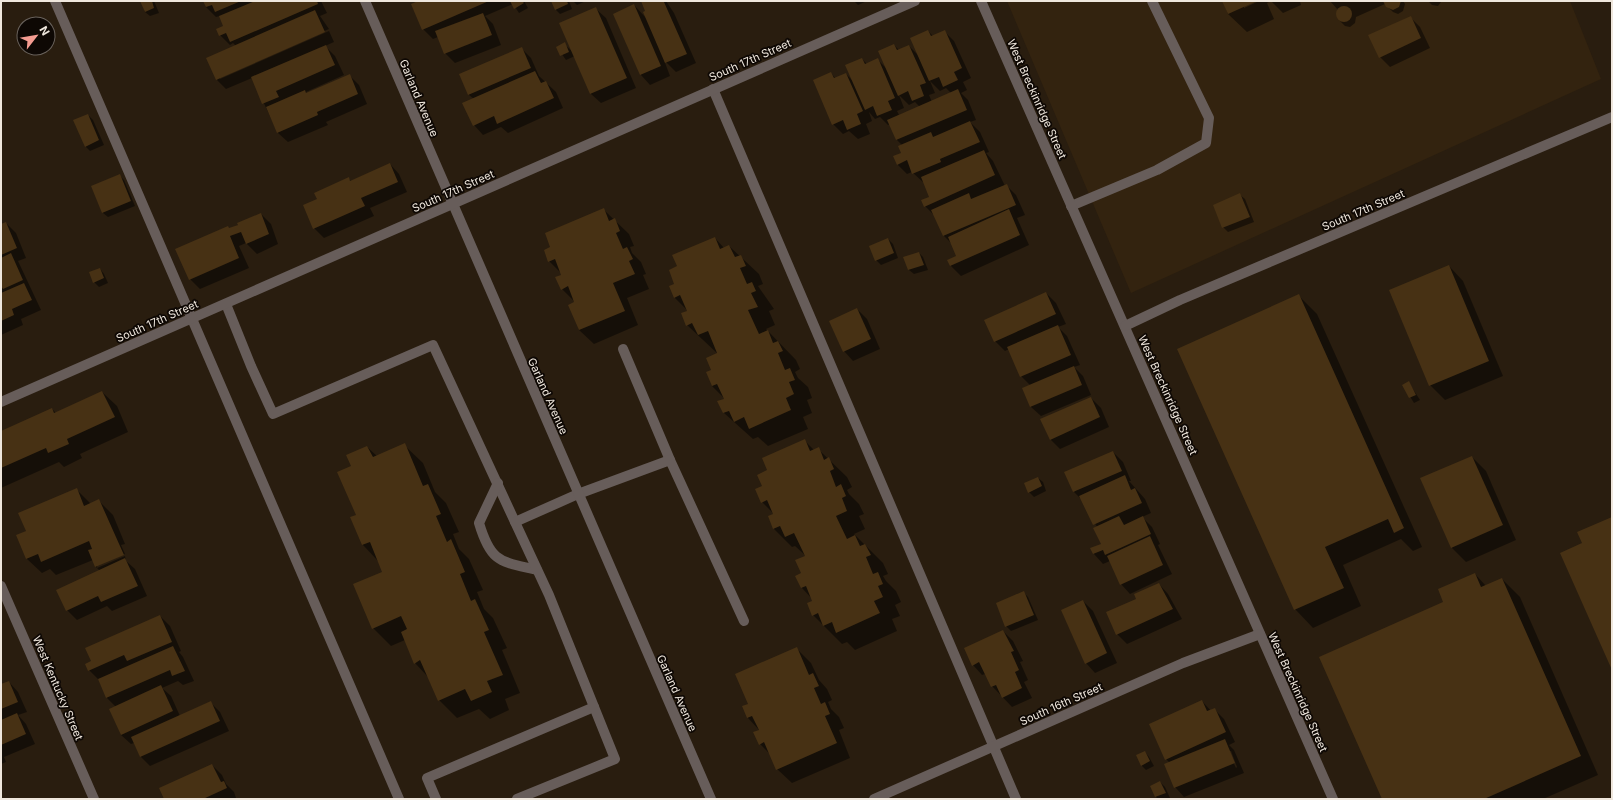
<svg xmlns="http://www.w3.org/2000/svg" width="1613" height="800" viewBox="0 0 1613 800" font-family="Inter,sans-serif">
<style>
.built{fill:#33230f}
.shadow{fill:#0007;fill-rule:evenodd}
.building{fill:#473114}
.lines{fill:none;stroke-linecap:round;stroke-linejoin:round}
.service{stroke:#675d5a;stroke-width:10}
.minor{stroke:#675d5a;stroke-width:10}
.labels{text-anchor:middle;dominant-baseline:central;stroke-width:3.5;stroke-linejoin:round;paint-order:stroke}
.street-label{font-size:11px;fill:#efe7dd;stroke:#0e0804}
</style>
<rect width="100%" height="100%" fill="#291d0f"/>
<path class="built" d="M1007,1h563l31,78 -470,214z"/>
<g class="shadow">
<path d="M141,1h13l5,12 -9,3 -5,-4z"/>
<path d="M205,1h116l6,12 -7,3 9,13 -109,48v2l109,-48 5,11 -9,4 10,10 9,19 -38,17 1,2 42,-19 10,10 8,19 -41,18 2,3 -40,17 -10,-9 -26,-55 -26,11 -9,-9 19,-34 -3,-3 -3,2 -10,-10 5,-9 -5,-10 -4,1 -10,-10z"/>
<path d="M421,1h103l4,7 -9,5 -6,-9 -28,12 8,8 8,21 -46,18 -10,-10 -7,-16 -5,2 -10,-10z"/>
<path d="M552,1h17l3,8 -12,5 -4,-4z"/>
<path d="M573,1h13l-9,4z"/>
<path d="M642,1h24l8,12 22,50 -20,9 -12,-12 6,16 -20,9 -9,-10 -7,-70 12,13 1,-6z"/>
<path d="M854,1h13l-9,4z"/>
<path d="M1223,1h32l-11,5v2l15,-7h41l1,4 -18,8 -12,-12 -4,2 7,16 -27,13 -19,-18z"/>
<path d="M1330,1h73l2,3 -2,7 -5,3 -5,-2 -8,-8 -29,13 -1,6 -5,4 -5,-1 -5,-5 -3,-5 1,-6z"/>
<path d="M1428,1h13v1l-3,4 -6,-1z"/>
<path d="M596,9l10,9 30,70 -35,15 -10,-9 -16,-38 -9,4 -9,-13 7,-3 9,8z"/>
<path d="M1410,17l10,10 10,21 -40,19 -10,-10z"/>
<path d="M928,31l5,5 11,-5 10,10 17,37 -8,4 4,8 -6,3 7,7 8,20 -6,2 10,10 9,20 -3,1 7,8 12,25 1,-1 10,10 9,20 -8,3 12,27 -68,31 -10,-10 -3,-6 10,-4 -6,-12 -8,-8 -9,-20 -10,-10 6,-8 -7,-15 -12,-11 -5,2 -10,-10 5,-11v-8l-5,-5 -7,-16 -2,1 -8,-8 -5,2 -6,-7 3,9 -6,3 4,10 -12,5 -9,-8 -6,3 -10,-10 -2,-51 5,6 10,-5 7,7 9,-22 5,5 11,-4 9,9 7,-24 5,5 10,-4 10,10zM930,81l10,10 6,-3 5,5 -19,9 -3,-7 6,-2zM899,95l10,10 6,-3 5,5 -21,8 -2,-4 7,-3z"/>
<path d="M521,48l10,10 8,18 17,16 7,16 -55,25 -7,-6 -18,8 -9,-10v-26l-5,-4 -9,-20z"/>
<path d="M88,115l5,5 11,25 -14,6 -5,-5z"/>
<path d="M390,164l9,10 8,18 -37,16 4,8 -50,22 -10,-10 4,-29 30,-20 3,2z"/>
<path d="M119,175l5,5 11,26 -27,11 -5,-4 -10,-27z"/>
<path d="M1240,195l5,4 9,23 -26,10 -5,-5z"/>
<path d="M604,210l25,24 5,12 -4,1 2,6 9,9 5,12 -3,1 6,14 -22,9 11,27 -44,19 -15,-14 -4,-28 -13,-13v-15l-13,-13z"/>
<path d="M261,214l10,10 7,20 -21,10 -11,-11 -7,3 10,22 -49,21 -10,-10 40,-50z"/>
<path d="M6,223l10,10 10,25 -8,3 23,49 -20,9 2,6 -22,10v-110z"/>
<path d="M715,238l9,10 5,-2 30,28 4,10 -5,2 16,23 -5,2 6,14 -9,4 30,31 4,9 -5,3 3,6 10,9 4,11 -5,2 5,13 -9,4 5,12 -40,17 -10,-9 -5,2 -29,-26 1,-14 -13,-13 1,-15 5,-17 -31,-29 1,-14 -14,-14 4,-31z"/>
<path d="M888,239l5,5 5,14 -17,7 -5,-5z"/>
<path d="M919,253l4,4 5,13 -14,4 -5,-4 -4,-12z"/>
<path d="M1449,266l14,15 40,95 -58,24 -15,-15z"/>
<path d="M100,269l4,5 4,9 -9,4 -5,-5z"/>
<path d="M1046,293l10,10 10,21 -8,3 9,9 13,29 -6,2 9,9 8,19 -50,21 -10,-9 -8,-19 7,-3 -9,-9 -12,-27 -4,2 -10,-10z"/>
<path d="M1299,296l18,18 105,233 -9,4 -12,-12 -58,26 18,41 -48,22 -18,-19z"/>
<path d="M857,309l10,10 13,30 -27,12 -9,-10z"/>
<path d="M1409,383l11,17 -6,3 -11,-18z"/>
<path d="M102,392l15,14 11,26 -48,22 2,4 -18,9 -5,-5 -58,26v-56l51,-23 4,4z"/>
<path d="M1091,398l10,10 8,19 -49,22 -10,-10z"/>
<path d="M804,440l10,10 4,-1 29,28 5,10 -5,3 2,4 10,10 5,10 -5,2 6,13 -11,5 29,29 5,11 -5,2 3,5 10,10 5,11 -6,3 5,11 -8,3 5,12 -42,19 -8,-8 -5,2 -29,-29 1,-14 -12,-13 4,-32 -11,-10 -3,1 -18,-18 -5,-12 5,-3 -12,-12 6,-31z"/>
<path d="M404,445l19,18 12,29 11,11 13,29 -6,2 6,15 10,10 14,31 -6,2 7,17 9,9 14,30 -5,2 18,43 -15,6 4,11 -19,9 -11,-10 -22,9 -18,-18 -11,-23 -13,-14 -10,-23 -14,6 -18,-18 10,-56 -5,-11 -15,-16 -12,-27 6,-3 -4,-49 14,-19 10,9z"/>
<path d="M1113,452l10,10 8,19h-2l16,18 6,14 -9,4 10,10 8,17 -2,1 14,29 -42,20 -9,-10 -11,-23 -7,3 -9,-10 -2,-5 10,-5 -5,-17 -15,-27 -8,-8z"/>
<path d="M1472,457l14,14 30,69 -50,22 -14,-14z"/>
<path d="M1038,478l5,4 3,9 -12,6 -5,-5z"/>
<path d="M76,489l15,15 7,-4 15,15 12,29 -4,1 4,9 -28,11v3l28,-12 1,5 9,8 12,27 -35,15 -5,-5 -30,14 -10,-10 33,-39 -4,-4 -3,-7 -37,15 -6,-6 -8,4 -15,-14 -9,-24 9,-4z"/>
<path d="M1475,574l11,12 16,-7 18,18 78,178 -55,24h-160l61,-197z"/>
<path d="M1159,584l9,10 14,25 -55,25 -10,-10 20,-35z"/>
<path d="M1024,593l4,4 10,23 -27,11 -5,-5z"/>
<path d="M1083,601l10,10 24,52 -22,10 -9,-10z"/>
<path d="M160,616l10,10 11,25 -2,1 4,5 11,24 -11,4 -5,-4 -16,7 9,8 9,20 30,-14 10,10 9,19 -79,35 -10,-10 -6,-13 -3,1 -10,-9 -5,-28 -9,-9 -8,-18 -10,-10z"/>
<path d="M1003,631l10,10 10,20 -3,1 8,18 -4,2 8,16 -20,9 -20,-21 -7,-12 -3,1 -9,-10z"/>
<path d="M796,648l15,15 8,17 8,9 5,11 -4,2 3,7 8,8 5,11 -5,2 11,28 -58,25 -15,-14 -5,-13 -12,-12v-13l-12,-13 1,-14z"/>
<path d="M9,682l9,10 9,20 -9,3 8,9 9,20 -31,13 2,5 -5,2v-79z"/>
<path d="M1202,701l9,10 3,-2 10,10 11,23 -6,3 5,5 10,23 -60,24 -9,-10 -5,-24 -4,-4zM1228,751h3l6,16 -1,1z"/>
<path d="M1145,752l4,5 5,9 -8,4 -5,-5z"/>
<path d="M212,765l10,10 4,9 8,8 2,6 -71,1z"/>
<path d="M1160,782l5,5 5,11 -12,1 -2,-2 -5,-11z"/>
</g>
<g class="building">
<path d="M140,1h12l2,7 -9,4z"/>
<path d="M203,1h38l-26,11 -3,-7 -6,2z"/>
<path d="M255,1h62l1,3 -88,38 -4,-9 -7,3 -3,-7 7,-3 -4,-10z"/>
<path d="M418,1h71l-67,29 -11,-26z"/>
<path d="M510,1h12l2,2 -10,6z"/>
<path d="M551,1h16l1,3 -13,6z"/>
<path d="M641,1l23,1 23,52 -22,9 -22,-51 2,-1z"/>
<path d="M1222,1h35l-29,13z"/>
<path d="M1383,1h18l-2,6 -6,3 -7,-3z"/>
<path d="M634,4l27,62 -21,9 -27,-61z"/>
<circle cx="1344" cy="14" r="8"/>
<path d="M596,7l31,71 -37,16 -31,-71z"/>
<path d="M315,10l10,22 -109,48 -10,-22z"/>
<path d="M483,13l9,22 -48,19 -9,-23z"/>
<path d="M1411,16l10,22 -42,20 -11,-23z"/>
<path d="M928,30l3,6 14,-6 17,38 -8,4 4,8 -15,7 -4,-10 -10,4 -19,-43z"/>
<path d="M565,42l4,10 -9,4 -4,-9z"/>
<path d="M894,44l3,6 12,-5 17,38 -6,2 4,11 -12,5 -4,-10 -10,5 -20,-45z"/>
<path d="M326,45l9,20 -59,26 3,6 -17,7 -11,-27z"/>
<path d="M522,47l9,21 -63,27 -9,-21z"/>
<path d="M862,58l3,6 13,-6 17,40 -7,3 4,9 -15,6 -4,-10 -8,4 -20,-45z"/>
<path d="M535,71l6,12 5,-2 8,17 -57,26 -3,-8 -21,10 -11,-23z"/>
<path d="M831,72l3,6 12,-5 17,38 -6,3 4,10 -14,6 -4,-10 -11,5 -19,-45z"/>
<path d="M350,74l8,20 -41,18 1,3 -41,18 -11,-26 39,-17 1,3z"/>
<path d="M958,89l9,21 -71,30 -9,-20z"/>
<path d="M88,114l11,26 -14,7 -12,-27z"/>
<path d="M970,121l10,21 -40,17 1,3 -29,12 -5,-14 -10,5 -4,-9 8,-3 -3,-7 33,-14 2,5z"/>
<path d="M984,150l11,25 -71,32 -3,-7 8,-3 -8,-20z"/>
<path d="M390,163l8,19 -37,16 4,8 -52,23 -10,-24 14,-6 -3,-6 35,-16 1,4z"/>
<path d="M120,174l11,27 -29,12 -11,-27z"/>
<path d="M1007,184l9,21 -73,31 -12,-26 38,-17 2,6z"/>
<path d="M1240,193l10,24 -28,11 -9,-23z"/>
<path d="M604,208l5,13 6,-3 5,13 -4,2 7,16 4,-2 6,12 -4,2 6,13 -22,9 12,28 -46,19 -11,-25 6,-3 -6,-16 -7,4 -6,-13 6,-2 -6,-16 -7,3 -4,-12 6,-3 -5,-14z"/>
<path d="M1009,209l11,26 -70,31 -3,-6 9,-4 -8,-19z"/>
<path d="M261,213l8,21 -23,10 -5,-12 -11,4 9,22 -50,22 -14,-31 53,-23 1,2 9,-3 -1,-2z"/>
<path d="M6,222l11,26 -16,7v-31z"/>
<path d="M715,237l5,12 9,-4 6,12 6,-2 5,11 -6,2 7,16 5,-2 4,9 -5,2 7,14 -10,3 11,24 9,-4 5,13 5,-2 5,10 -5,2 7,17 5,-2 5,12 -6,2 5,12 -8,4 5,12 -42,19 -5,-12 -10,5 -5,-11 -6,2 -6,-12 7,-2 -7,-15 -5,2 -6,-14 5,-2 -5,-12 11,-5 -9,-22 -10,4 -6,-12 -6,3 -5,-13 6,-2 -7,-16 -6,3 -5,-12 5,-2 -5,-14 8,-4 -5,-11z"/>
<path d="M888,238l6,15 -19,8 -6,-15z"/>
<path d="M919,252l5,13 -16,5 -5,-13z"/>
<path d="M11,253l12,27 -20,9 -2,-3v-28z"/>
<path d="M1449,265l40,96 -60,25 -40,-96z"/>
<path d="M100,268l4,10 -11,5 -4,-11z"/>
<path d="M24,283l8,17 -20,9 2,6 -13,6v-28z"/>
<path d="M1046,292l10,22 -62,28 -10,-22z"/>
<path d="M1299,294l105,234 -10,5 -6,-14 -63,28 19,41 -50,22 -117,-261z"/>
<path d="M857,308l14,31 -28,13 -14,-31z"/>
<path d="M1058,325l13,30 -51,22 -13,-30z"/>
<path d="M1074,366l8,19 -52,22 -8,-19z"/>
<path d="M1409,381l7,14 -7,3 -7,-13z"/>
<path d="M102,391l13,26 -48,22 2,5 -21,9 -2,-5 -45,20v-37l51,-23 2,5z"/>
<path d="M1091,397l9,20 -50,23 -10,-21z"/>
<path d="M805,439l5,12 9,-4 5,13 5,-3 5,12 -4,2 6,16 5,-3 5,12 -4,2 5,13 -11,5 11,23 8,-4 5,11 5,-2 6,11 -5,2 7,17 5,-2 5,12 -5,2 5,11 -9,4 6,12 -44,20 -4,-11 -9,4 -5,-13 -6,3 -5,-13 5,-2 -6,-15 -5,2 -6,-12 6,-3 -6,-13 10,-4 -11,-23 -9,4 -5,-11 -7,3 -5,-13 5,-2 -6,-14 -6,3 -6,-14 7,-3 -5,-11 10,-5 -5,-12z"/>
<path d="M405,443l18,43 5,-2 13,30 -5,2 11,26 4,-3 14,33 -5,2 11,27 4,-2 14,31 -5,2 19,43 -16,6 5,11 -21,9 -6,-12 -27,12 -18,-41 -6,4 -13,-32 6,-3 -6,-13 -29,13 -19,-45 29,-12 -12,-30 -8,3 -12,-28 6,-2 -19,-43 14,-6 -5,-11 21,-9 6,11z"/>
<path d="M1113,451l9,20 -49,21 -9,-20z"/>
<path d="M1472,456l31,69 -52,23 -31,-70z"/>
<path d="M1125,475l6,15 4,-2 7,15 -49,22 -14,-29z"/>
<path d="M1038,477l4,9 -14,7 -4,-10z"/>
<path d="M77,488l7,18 15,-7 25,56 -29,12 -7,-17 4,-1 -3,-8 -48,21 -3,-8 -12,5 -10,-24 10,-4 -8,-18z"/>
<path d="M1119,516l5,9 19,-9 8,18 -46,21 -2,-5 -10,4 -3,-6 11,-4 -8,-16z"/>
<path d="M1612,517v153l-52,-117 22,-10 -5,-11z"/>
<path d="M1150,536l13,29 -43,20 -13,-29z"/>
<path d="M125,558l13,28 -37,16 -3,-6 -32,15 -10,-21z"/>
<path d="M1475,573l6,14 21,-9 79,178 -97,43h-102l-63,-142 124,-55 -5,-13z"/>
<path d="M1159,583l14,26 -57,26 -10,-23 30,-13 -2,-5z"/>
<path d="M1024,591l10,24 -29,12 -9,-24z"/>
<path d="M1083,600l24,53 -22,11 -24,-54z"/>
<path d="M160,615l12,27 -45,19 -3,-6 -36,16 -3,-7 6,-3 -6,-13z"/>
<path d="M1003,630l11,21 -3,1 8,18 -4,2 7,16 -20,10 -6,-13 -5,2 -12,-25 -7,4 -8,-18z"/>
<path d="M173,646l12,25 -13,5 -2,-6 -64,28 -8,-19z"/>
<path d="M797,647l12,28 4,-2 6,13 -5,2 7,16 4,-2 5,12 -5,2 12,27 -61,27 -12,-28 -5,3 -6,-13 6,-2 -7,-14 -5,2 -5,-12 6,-2 -13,-30z"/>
<path d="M9,681l9,21 -17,7v-25z"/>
<path d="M161,685l12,26 -52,24 -12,-26z"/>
<path d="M1202,700l5,11 8,-3 11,24 -61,28 -16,-36z"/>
<path d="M211,701l9,20 -80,36 -9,-20z"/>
<path d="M17,713l9,21 -25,11v-25z"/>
<path d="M1225,739l10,24 -61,25 -10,-24z"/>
<path d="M1145,751l5,10 -9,5 -5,-11z"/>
<path d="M212,764l9,18 3,-1 3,7 -24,11h-39l-5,-11z"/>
<path d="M1160,781l6,12 -11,4 -5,-11z"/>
</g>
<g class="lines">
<g class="service">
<path d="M55,1l344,798"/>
<path d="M713,89l303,710"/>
<path d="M1071,206l86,-36 49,-27 3,-25 -57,-117"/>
<path d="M226,304l25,62 22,48 160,-69 82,177"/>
<path d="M623,349l47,111"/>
<path d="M498,483l-19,40c12,40 21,38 58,47"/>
<path d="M436,799l-9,-21 167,-71"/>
<path d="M517,799l98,-40 -66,-164 -34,-73 63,-28 92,-34 74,161"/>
</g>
<g class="minor">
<path d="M365,1l346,798"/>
<path d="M981,1l352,798"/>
<path d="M1125,326l55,-26 432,-183"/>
<path d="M1,402l914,-401"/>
<path d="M1,586l93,213"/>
<path d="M874,799l309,-136 77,-29"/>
</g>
</g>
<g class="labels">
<g class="street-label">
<text transform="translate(750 60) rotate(-24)">South 17th Street</text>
<text transform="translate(419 98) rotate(67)">Garland Avenue</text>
<text transform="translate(1037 99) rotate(66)">West Breckinridge Street</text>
<text transform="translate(453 191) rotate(-24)">South 17th Street</text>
<text transform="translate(1363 210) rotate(-23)">South 17th Street</text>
<text transform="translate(157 321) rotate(-24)">South 17th Street</text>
<text transform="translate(1168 395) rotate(66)">West Breckinridge Street</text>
<text transform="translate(548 396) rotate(66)">Garland Avenue</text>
<text transform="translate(58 688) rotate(67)">West Kentucky Street</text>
<text transform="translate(1298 692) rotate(66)">West Breckinridge Street</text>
<text transform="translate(677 693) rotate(66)">Garland Avenue</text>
<text transform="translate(1061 704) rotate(-24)">South 16th Street</text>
</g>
</g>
<rect width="1613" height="800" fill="none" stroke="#efe7dd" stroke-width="4"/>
<g transform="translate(36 36) rotate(59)"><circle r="19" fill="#0e0804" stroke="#68615b"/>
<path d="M0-3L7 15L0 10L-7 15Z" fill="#f59c91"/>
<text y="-6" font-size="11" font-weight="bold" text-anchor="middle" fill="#efe7dd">N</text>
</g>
</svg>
